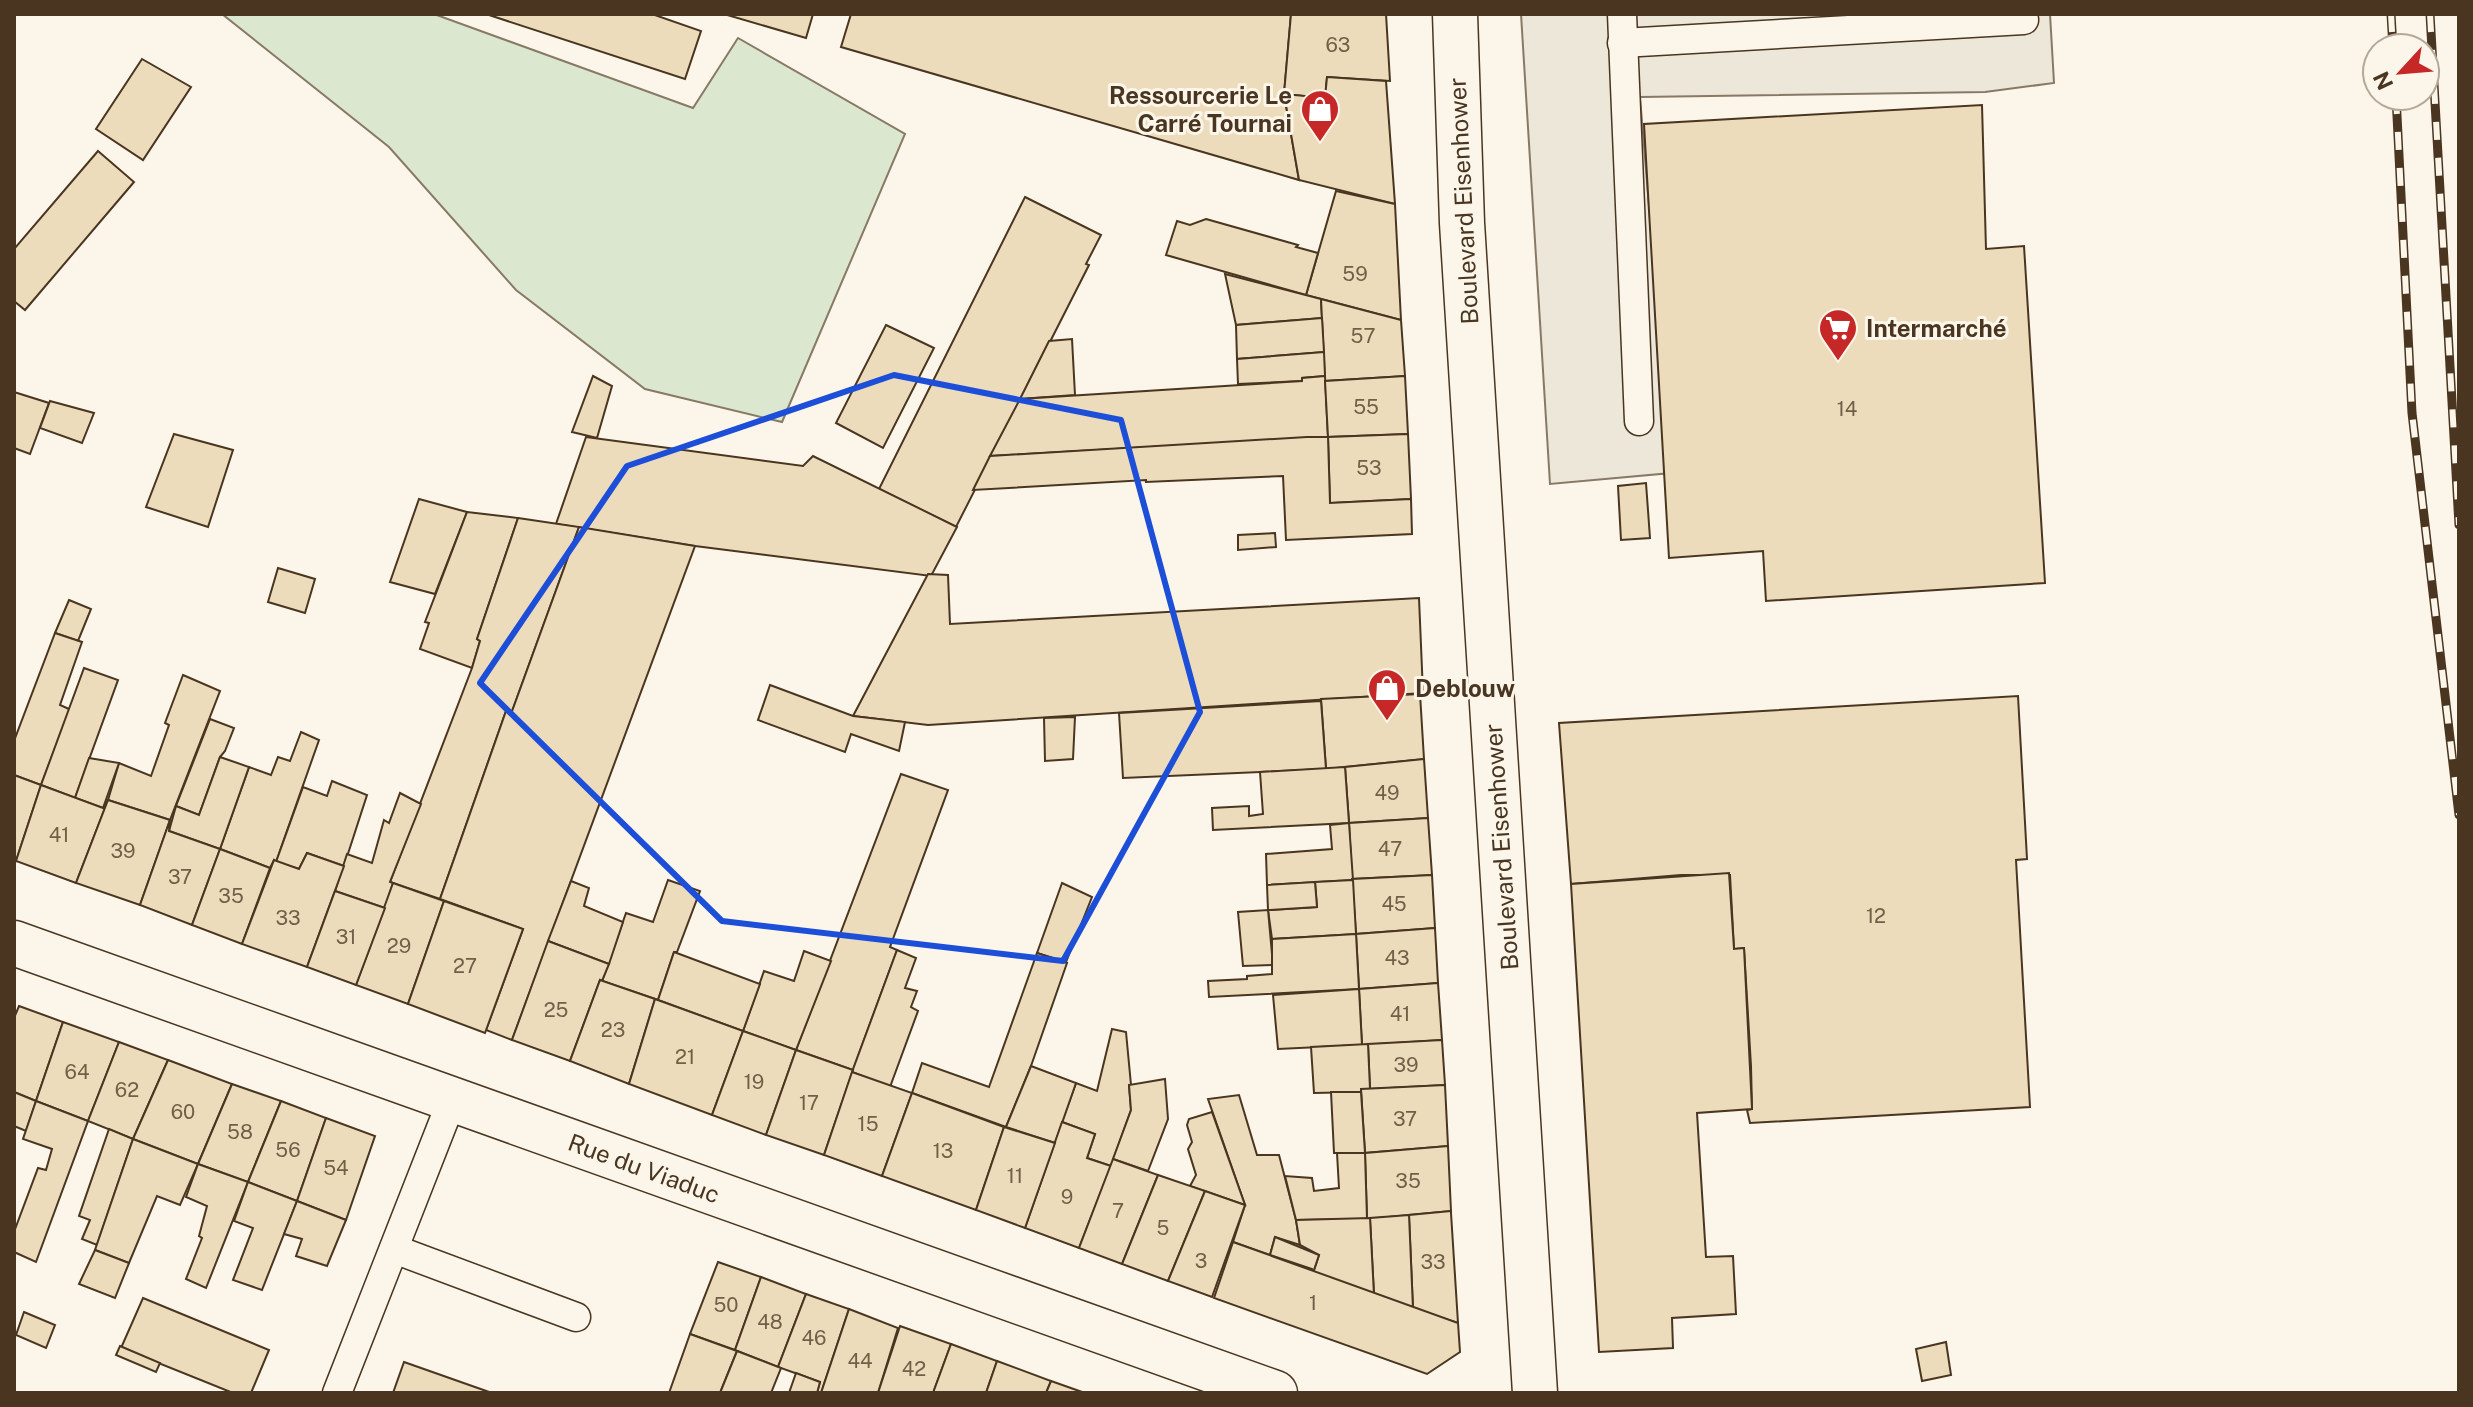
<svg xmlns="http://www.w3.org/2000/svg" width="2473" height="1407" viewBox="0 0 2473 1407" font-family="'Public Sans',sans-serif">
<style>
.green{fill:#dce7d0;stroke:#887966;stroke-width:2}
.parking{fill:#ede7d9;stroke:#887966;stroke-width:2}
.building{fill:#ecdcbc;stroke:#4a3520;stroke-width:2}
.lines{fill:none;stroke-linecap:round;stroke-linejoin:round}
.lane-casing{stroke:#4a3520;stroke-width:31}
.secondary-casing{stroke:#4a3520;stroke-width:47}
.lane{stroke:#fbf6e9;stroke-width:28}
.secondary{stroke:#fbf6e9;stroke-width:44}
.rail-casing{stroke:#4a3520;stroke-width:9}
.rail{stroke:#fbf6e9;stroke-width:6;stroke-dasharray:18;stroke-linecap:butt}
.marked{fill:none;stroke:#1d4ed8;stroke-width:6;stroke-linejoin:round}
.labels{text-anchor:middle;dominant-baseline:central;stroke-width:6;stroke-linejoin:round;paint-order:stroke}
.number-label{font-size:20px;fill:#725f47}
.poi-label{font-size:24px;font-weight:bold;fill:#4a3520;stroke:#fbf6e9;text-anchor:start}
.street-label{font-size:24px;fill:#4a3520;stroke:#fbf6e9}
</style>
<rect width="100%" height="100%" fill="#fbf6e9"/>
<path class="green" d="M222,14h212l259,94 45,-70 167,96 -123,288 -137,-33 -129,-99 -127,-143z"/>
<path class="parking" d="M1521,14h529l4,69 -69,9 -345,5 31,376 -121,11z"/>
<g class="building">
<path d="M486,14h166l49,17 -16,48z"/>
<path d="M724,14h89l-7,24z"/>
<path d="M851,14h440l-7,80 15,86 -458,-133z"/>
<path d="M1291,14h95l4,67 -63,-4 -2,21 -41,-4z"/>
<path d="M142,59l49,28 -48,73 -47,-31z"/>
<path d="M1327,77l59,4 9,123 -96,-24 -15,-86 41,4z"/>
<path d="M1982,105l4,144 38,-3 21,337 -279,18 -3,-50 -94,7 -25,-434z"/>
<path d="M98,151l36,31 -109,128 -11,-9v-52z"/>
<path d="M1336,191l59,13 6,116 -95,-25z"/>
<path d="M1025,197l76,38 -15,29 3,1 -133,262 -77,-38z"/>
<path d="M1206,219l92,26 -2,2 22,6 -12,42 -140,-40 11,-34 13,4z"/>
<path d="M1225,274l96,25 1,19 -86,7z"/>
<path d="M1321,299l80,21 4,56 -80,5z"/>
<path d="M1322,318l2,34 -87,7 -1,-34z"/>
<path d="M886,325l48,23 -51,100 -47,-25z"/>
<path d="M1072,339l3,56 -55,4 29,-58z"/>
<path d="M1324,352l1,24 -23,2v3l-64,3 -1,-25z"/>
<path d="M593,376l19,10 -15,52 -25,-6z"/>
<path d="M1325,376l3,61 -338,19 30,-57 282,-18v-3z"/>
<path d="M1405,376l3,58 -80,3 -3,-56z"/>
<path d="M14,392l35,11 -19,51 -16,-6z"/>
<path d="M50,401l44,12 -12,30 -42,-15z"/>
<path d="M174,434l59,16 -25,77 -62,-20z"/>
<path d="M1408,434l3,65 -81,4 -2,-66z"/>
<path d="M586,437l217,29 10,-10 144,71 -26,49 -236,-30 -139,-22z"/>
<path d="M1307,437h21l2,66 81,-4 1,35 -126,6 -3,-64 -137,6v-2l-173,10 17,-34z"/>
<path d="M1646,483l4,55 -29,2 -3,-54z"/>
<path d="M419,499l48,13 -32,82 -45,-12z"/>
<path d="M467,512l51,6 -41,121 3,2 -8,27 -52,-19 9,-26 -4,-1z"/>
<path d="M518,518l61,9 -68,187 -5,-3 -66,188 -50,-17 82,-214 8,-27 -3,-2z"/>
<path d="M579,527l116,19 -183,494 -26,-10 37,-101 -83,-30 66,-188 5,3z"/>
<path d="M1275,533l1,14 -38,3v-15z"/>
<path d="M278,568l37,11 -10,34 -37,-11z"/>
<path d="M928,574l20,1 2,49 469,-26 4,95 -495,32 -75,-9z"/>
<path d="M69,600l22,9 -13,32 -23,-8z"/>
<path d="M55,633l27,9 -22,63 9,4v3l-28,73 -27,-10v-34z"/>
<path d="M84,668l34,12 -43,118 -34,-13z"/>
<path d="M183,675l37,16 -50,129 -62,-20 11,-37 32,13 18,-51 -4,-2z"/>
<path d="M770,685l83,31 52,6 -6,29 -48,-17 -6,18 -87,-32z"/>
<path d="M1420,694l4,65 -98,10 -5,-70z"/>
<path d="M2018,696l9,163 -11,1 14,247 -280,16 -3,-13 5,-1 -1,-43 -7,-118 -10,1 -4,-74h-49l-110,9 -12,-161z"/>
<path d="M1321,701l5,68 -203,9 -4,-65z"/>
<path d="M1075,717l-2,42 -28,2 -1,-43z"/>
<path d="M210,719l24,9 -9,23 -5,6 -21,58 -23,-9z"/>
<path d="M301,732l18,8 -43,122 -2,-2 -4,8 -50,-19 29,-82 22,8 7,-18 12,4z"/>
<path d="M220,757l29,10 -29,82 -51,-18 7,-25 23,9z"/>
<path d="M89,758l30,5 -16,45 -28,-10z"/>
<path d="M1424,759l4,59 -79,5 -4,-56z"/>
<path d="M1345,767l4,56 -136,7 -1,-22 37,-2v10l14,-2 -3,-42z"/>
<path d="M901,774l47,16 -58,157 7,3 -44,120 -57,-20z"/>
<path d="M14,775l27,10 -25,76 -2,-1z"/>
<path d="M332,781l35,14 -23,71 -37,-13 -8,16 -23,-7 27,-75 24,9z"/>
<path d="M41,785l62,23 5,-8 -32,83 -60,-22z"/>
<path d="M400,793l21,11 -31,78 3,1 -8,25 -50,-17 12,-37 25,9 12,-43 5,3z"/>
<path d="M108,800l62,20 -30,85 -64,-22z"/>
<path d="M1428,818l4,57 -80,4 -3,-56z"/>
<path d="M170,820l-1,11 51,18 -28,76 -52,-20z"/>
<path d="M1349,823l4,57 -86,5 -1,-31 66,-5 -2,-24z"/>
<path d="M220,849l50,19 -28,76 -50,-19z"/>
<path d="M307,853l37,13 -37,101 -65,-23 32,-84 25,9z"/>
<path d="M1729,873l5,76 10,-1 8,161 -55,4 9,144 27,-1 3,58 -64,4 1,30 -74,4 -28,-468z"/>
<path d="M1432,875l3,53 -79,6 -4,-55z"/>
<path d="M668,880l32,11 -23,61h-3l-16,48 -56,-19 24,-68 27,9z"/>
<path d="M1353,880l3,54 -84,5 -4,-29 49,-3 -2,-25z"/>
<path d="M571,881l18,7 -5,18 39,16 -14,42 -61,-23z"/>
<path d="M1315,882l2,25 -49,3 -1,-25z"/>
<path d="M393,883l51,18 -36,103 -52,-19z"/>
<path d="M1062,883l30,14 -26,65 -29,-9z"/>
<path d="M335,891l50,17 -29,77 -49,-18z"/>
<path d="M444,901l79,28 -38,104 -77,-29z"/>
<path d="M1268,910l5,55 -30,1 -5,-54z"/>
<path d="M1435,928l3,55 -79,6 -3,-55z"/>
<path d="M1356,934l3,55 -150,8 -1,-16 39,-2v-3l25,-2v-35z"/>
<path d="M548,941l61,23 -7,17 -2,-1 -30,81 -58,-21z"/>
<path d="M897,950l19,8 -11,30 12,3 -6,16 7,4 -28,76 -38,-15z"/>
<path d="M804,951l27,10 -35,89 -53,-19 21,-60 30,10z"/>
<path d="M674,952l86,32 -17,47 -85,-31z"/>
<path d="M1037,953l30,10 -36,103 -25,61 -94,-34 10,-30 67,24z"/>
<path d="M600,980l55,19 -26,85 -59,-23z"/>
<path d="M1438,983l4,57 -80,5 -3,-56z"/>
<path d="M1359,989l3,56 -84,4 -5,-54z"/>
<path d="M655,999l88,32 -31,84 -83,-31z"/>
<path d="M19,1006l44,16 -27,79 -22,-9v-74z"/>
<path d="M63,1022l56,20 -31,79 -52,-20z"/>
<path d="M1112,1029l14,3 5,53h-2l2,25 -20,56 -24,-8 8,-24 -33,-12 14,-39 21,8z"/>
<path d="M743,1031l53,19 -30,85 -54,-20z"/>
<path d="M1442,1040l3,45 -75,4 -2,-45z"/>
<path d="M119,1042l49,18 -35,79 -45,-18z"/>
<path d="M1368,1044l2,45h-9v3l-47,1 -3,-46z"/>
<path d="M796,1050l57,20 -29,85 -58,-20z"/>
<path d="M168,1060l64,24 -34,80 -65,-25z"/>
<path d="M1031,1066l45,17 -21,60 -49,-16z"/>
<path d="M852,1072l60,21 -30,83 -58,-21z"/>
<path d="M1165,1079l3,40 -20,52 -35,-12 18,-49 -2,-25z"/>
<path d="M232,1084l49,17 -33,81 -50,-18z"/>
<path d="M1445,1085l3,61 -83,7 -4,-64z"/>
<path d="M14,1092l22,9 -10,30 -12,-5z"/>
<path d="M1331,1092h30l4,61h-31z"/>
<path d="M912,1093l92,34 -28,83 -94,-34z"/>
<path d="M1239,1095l18,60h22l17,65 4,25 -25,-8 -5,18 -37,-13 12,-37 -37,-106z"/>
<path d="M36,1101l52,20 -52,141 -22,-10v-20l24,-64 8,2 6,-21 -29,-10z"/>
<path d="M281,1101l45,17 -29,83 -49,-19z"/>
<path d="M1212,1112l33,93 -55,-19 6,-11 -8,-26 4,-7 -5,-17 2,-6z"/>
<path d="M326,1118l49,18 -29,84 -49,-19z"/>
<path d="M1062,1122l33,12 -8,24 24,8 -32,82 -54,-20z"/>
<path d="M1004,1127l51,16 -30,85 -49,-18z"/>
<path d="M109,1129l24,10 -36,106 -15,-6 8,-19 -11,-4z"/>
<path d="M133,1139l65,25 -18,41 -23,-9 -28,67 -34,-13z"/>
<path d="M1448,1146l3,65 -84,8 -2,-66z"/>
<path d="M1337,1153h28l2,66 -71,1 -11,-44 27,2 2,13 25,-3z"/>
<path d="M1113,1159l45,16 -36,89 -43,-16z"/>
<path d="M198,1164l50,18 -42,106 -20,-9 16,-41 -3,-2 8,-30 -21,-9z"/>
<path d="M1158,1175l47,16 -37,90 -46,-17z"/>
<path d="M248,1182l49,19 -35,89 -29,-10 20,-52 -19,-7z"/>
<path d="M1205,1191l40,14 -33,92 -44,-16z"/>
<path d="M297,1201l49,19 -19,46 -31,-10 6,-17 -18,-5z"/>
<path d="M1451,1211v2l7,110 -45,-14 -4,-94z"/>
<path d="M1409,1215l4,94 -39,-14 -4,-77z"/>
<path d="M1370,1218l4,77 -61,-22 6,-18 -19,-10 -4,-25z"/>
<path d="M1275,1237l44,18 -6,18 -1,-4 -42,-14z"/>
<path d="M1233,1242l225,81 2,29 -33,22 -213,-76z"/>
<path d="M95,1250l34,13 -14,35 -36,-14z"/>
<path d="M718,1262l43,15 -26,73 -45,-16z"/>
<path d="M761,1277l45,17 -28,73 -43,-17z"/>
<path d="M806,1294l43,15 -28,84h-4l3,-11 -42,-15z"/>
<path d="M143,1298l126,52 -18,43h-18l-112,-45z"/>
<path d="M849,1309l49,19 -20,65h-57z"/>
<path d="M24,1312l31,13 -9,23 -30,-13z"/>
<path d="M900,1326l51,18 -18,49h-55z"/>
<path d="M690,1334l47,17 -17,42h-51z"/>
<path d="M1946,1342l5,33 -29,6 -6,-32z"/>
<path d="M951,1344l46,17 -11,32h-53z"/>
<path d="M120,1346l40,17 -4,9 -40,-17z"/>
<path d="M737,1351l44,17 -10,25h-51z"/>
<path d="M997,1361l54,20 -5,12h-60z"/>
<path d="M404,1362l88,31h-99z"/>
<path d="M796,1373l24,9 -3,11h-28z"/>
<path d="M1051,1381l34,12h-39z"/>
</g>
<g class="lines">
<g class="lane-casing">
<g id="lane">
<path d="M1622,14l17,407"/>
<path d="M1622,43l402,-23 -1,-6"/>
<path d="M394,1249l182,68"/>
<path d="M337,1393l115,-293"/>
</g>
</g>
<g class="secondary-casing">
<g id="secondary">
<path d="M1455,14l7,209 73,1170"/>
<path d="M14,943l1261,450"/>
</g>
</g>
<use href="#lane" class="lane"/>
<use href="#secondary" class="secondary"/>
<g class="rail-casing">
<g id="rail">
<path d="M2391,14l2,34"/>
<path d="M2430,14l29,511"/>
<path d="M2396,96l16,317 47,402"/>
</g>
</g>
<use href="#rail" class="rail"/>
</g>
<path class="marked" d="M894,375l227,45 79,292 -137,249 -341,-40 -242,-238 147,-217z"/>
<defs>
<g id="shop-pin" transform="scale(2)"><path d="M0 17L-7.5 6A9.5 9.5 0 1 1 7.5 6Z" fill="#c62828" stroke="#fbf6e9"/><path d="M-5-2.5h2.3a2.7 3.5 0 0 1 5.4 0H5L5.5 6h-11ZM-1.5-2.5h3a1.5 2.3 0 0 0-3 0Z" fill="#fff"/></g>
<g id="supermarket-pin" transform="scale(2)"><path d="M0 17L-7.5 6A9.5 9.5 0 1 1 7.5 6Z" fill="#c62828" stroke="#fbf6e9"/><path d="M-6-5.5h2.5l.6 2H6L4.5 2H-2.5L-4.4-4H-6ZM-1.5 3.2a1.3 1.3 0 1 0 .1 0ZM3 3.2a1.3 1.3 0 1 0 .1 0Z" fill="#fff"/></g>
</defs>
<g fill-rule="evenodd">
<use href="#shop-pin" x="1320" y="109"/>
<use href="#supermarket-pin" x="1838" y="328"/>
<use href="#shop-pin" x="1387" y="688"/>
</g>
<g class="labels">
<g class="number-label">
<text x="1338" y="45">63</text>
<text x="1355" y="274">59</text>
<text x="1363" y="336">57</text>
<text x="1366" y="407">55</text>
<text x="1847" y="409">14</text>
<text x="1369" y="468">53</text>
<text x="1387" y="793">49</text>
<text x="59" y="835">41</text>
<text x="1390" y="849">47</text>
<text x="123" y="851">39</text>
<text x="180" y="877">37</text>
<text x="231" y="896">35</text>
<text x="1394" y="904">45</text>
<text x="1876" y="916">12</text>
<text x="288" y="918">33</text>
<text x="346" y="937">31</text>
<text x="399" y="946">29</text>
<text x="1397" y="958">43</text>
<text x="465" y="966">27</text>
<text x="556" y="1010">25</text>
<text x="1400" y="1014">41</text>
<text x="613" y="1030">23</text>
<text x="685" y="1057">21</text>
<text x="1406" y="1065">39</text>
<text x="77" y="1072">64</text>
<text x="754" y="1082">19</text>
<text x="127" y="1090">62</text>
<text x="809" y="1103">17</text>
<text x="183" y="1112">60</text>
<text x="1405" y="1119">37</text>
<text x="868" y="1124">15</text>
<text x="240" y="1132">58</text>
<text x="288" y="1150">56</text>
<text x="943" y="1151">13</text>
<text x="336" y="1168">54</text>
<text x="1015" y="1176">11</text>
<text x="1408" y="1181">35</text>
<text x="1067" y="1197">9</text>
<text x="1118" y="1211">7</text>
<text x="1163" y="1228">5</text>
<text x="1201" y="1261">3</text>
<text x="1433" y="1262">33</text>
<text x="1313" y="1303">1</text>
<text x="726" y="1305">50</text>
<text x="770" y="1322">48</text>
<text x="814" y="1338">46</text>
<text x="860" y="1361">44</text>
<text x="914" y="1369">42</text>
</g>
<g class="poi-label">
<text x="1292" y="95" text-anchor="end">Ressourcerie Le<tspan x="1292" dy="28">Carré Tournai</tspan></text>
<text x="1866" y="328">Intermarché</text>
<text x="1415" y="688">Deblouw</text>
</g>
<g class="street-label">
<text transform="translate(1463 201) rotate(-93)">Boulevard Eisenhower</text>
<text transform="translate(1501 847) rotate(-94)">Boulevard Eisenhower</text>
<text transform="translate(644 1168) rotate(20)">Rue du Viaduc</text>
</g>
</g>
<rect width="2473" height="1407" fill="none" stroke="#4a3520" stroke-width="32"/>
<g transform="translate(2401 72) rotate(244)"><circle r="38" fill="#fbf6e9" stroke="#b4a999" stroke-width="2"/>
<path d="M0-6L14 30L0 20L-14 30Z" fill="#c62828"/>
<text y="-12" font-size="22" font-weight="bold" text-anchor="middle" fill="#4a3520">N</text>
</g>
</svg>
